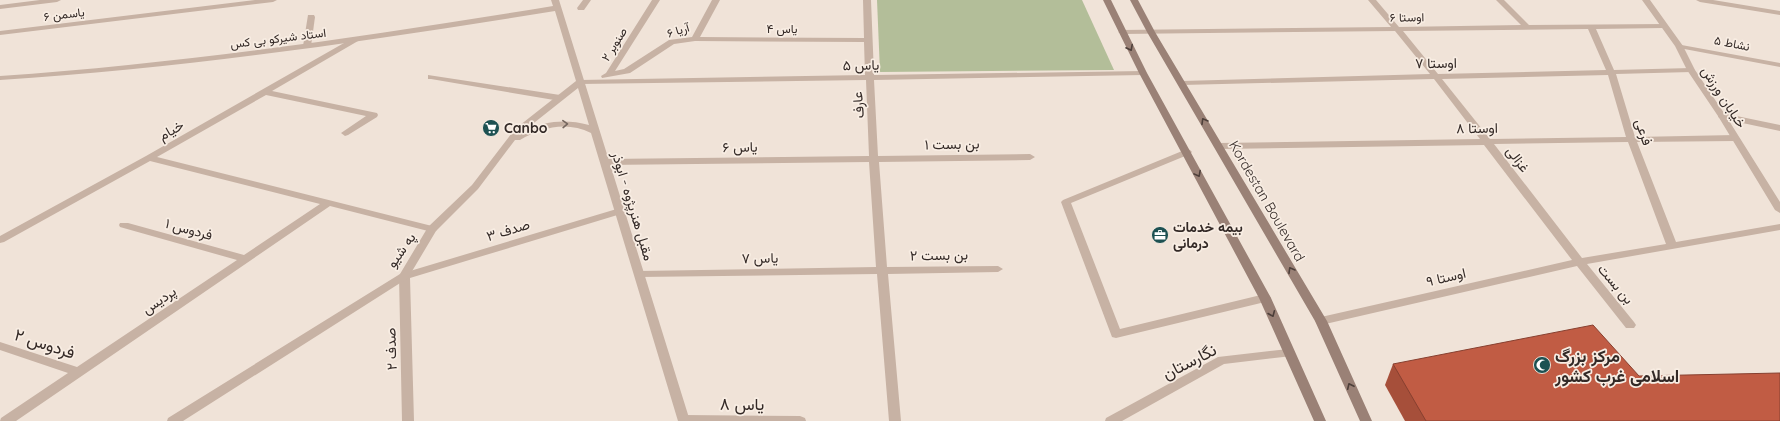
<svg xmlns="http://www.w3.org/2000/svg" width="1780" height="421" viewBox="0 0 1780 421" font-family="Quicksand,Vazirmatn,sans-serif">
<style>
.green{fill:#b3be99}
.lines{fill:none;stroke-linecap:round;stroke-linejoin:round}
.minor{fill:#c7b2a4;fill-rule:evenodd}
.tertiary{fill:#c7b2a4;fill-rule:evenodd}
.secondary{fill:#9a8176;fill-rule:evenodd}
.wall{fill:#a64f3a}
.building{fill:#c15c44;stroke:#874030}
.oneway{stroke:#4d3f3a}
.oneway2{stroke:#76675f}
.labels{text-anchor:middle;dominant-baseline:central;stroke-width:3.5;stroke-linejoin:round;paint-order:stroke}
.far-street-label{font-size:12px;fill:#332926;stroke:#f8ede3}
.street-label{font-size:14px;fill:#332926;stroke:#f8ede3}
.poi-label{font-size:14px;font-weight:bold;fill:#332926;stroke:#f8ede3;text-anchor:start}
.near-street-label{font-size:17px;fill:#332926;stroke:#f8ede3}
.near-poi-label{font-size:17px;font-weight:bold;fill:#332926;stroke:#f8ede3;text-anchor:start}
</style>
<rect width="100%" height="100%" fill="#f0e3d8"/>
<path class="green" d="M877,0h205l32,70 -234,2z"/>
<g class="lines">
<g class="minor">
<path d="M40,0h21l-4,2 -57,7v-4z"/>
<path d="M255,0h22l-4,2 -273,33v-4z"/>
<path d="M583,0h8l-7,10h-6l-1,-2z"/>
<path d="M652,0h8l-45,71 9,-2 45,-29 23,-3 20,-37h8l-20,37 164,1 -1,-38h8l3,75 269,-4 4,2 -4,2 -269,5 4,76 152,-2 5,3 -5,3 -151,2 8,105 111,-1 5,3 -5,3 -110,2 13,147h-12l-12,-147 -238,3 -5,-3 5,-3 237,-4 -7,-105 -264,3 -5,-3 5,-3 264,-3 -3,-76 -286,4 -4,-2 4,-2 285,-5 -1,-33 -169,-1 -21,3 -44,29 -28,5 -1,-2 5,-3z"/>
<path d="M1368,0h8l23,27 122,-2 -25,-25h8l25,25 137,-1 1,2 -4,2 -67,1 18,41 77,-2 4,2 -4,2 -75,2 19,63 100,-2 4,3 -4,3 -98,1 39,100 104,-18v6l-193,34 47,58 2,3 -2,3h-8l-49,-62 -256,59 -4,-1 -2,-3 2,-3 4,-1 251,-57 -88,-115 -265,4 -5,-3 5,-3 261,-4 -46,-60 -252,6 -4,-2 4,-2 248,-7 -35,-43 -273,3 -4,-2 4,-2 269,-3zM1588,29l18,41 -168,4 -35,-43zM1608,75l18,62 -136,2 -48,-60zM1628,142l38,102 -84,14 -88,-114z"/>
<path d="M1696,0h17l67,11v4l-80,-13z"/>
<path d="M308,15h6l1,2 -4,29 -4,2 -4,-2z"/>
<path d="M351,39h3l4,2 -86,50 105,22 1,2 -1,2 -29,18 -3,1 -4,-3 25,-17 -100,-21 -109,62 279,70 1,2 -1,2 -4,1 -102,-26 -314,215h-16l1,-3 67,-45 -68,-23v-8l77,25 160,-107 -117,-33 -1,-2 1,-2h8l116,32 76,-51 -170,-43 -146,81 -4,1v-7l146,-80z"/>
<path d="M1676,44l104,19v4l-101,-19h-3z"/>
<path d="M428,75l132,20 4,3 -4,3 -129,-22h-3z"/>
<path d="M1722,113l58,12v6l-61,-13 -1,-2z"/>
<path d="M1187,149l3,1 2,2 -2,2 -119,49 49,126 145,-35 4,1 2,3 -2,3 -4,1 -149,36 -4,-1 -51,-135 2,-2z"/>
<path d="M620,208l4,1 1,2 -1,2 -214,65 4,143h-12l-3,-145 1,-2z"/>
<path d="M1288,349l4,1 2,3 -2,3 -68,8 -102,57h-17l1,-3 112,-61z"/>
<path d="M684,415l116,1 5,2 1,3h-128l1,-4z"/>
</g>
<g class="tertiary">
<path d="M551,0h8l131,421h-12l-87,-288c-24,-12 -49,-6 -71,7h-5l-37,49 -42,42 -28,47 -225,143h-16l1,-3 232,-144 28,-47 44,-42 43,-56 61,-48 -21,-70c-185,30 -369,57 -555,69v-4c186,-13 370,-40 553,-70zM578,88l11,37c-23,-6 -43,-4 -64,5z"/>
<path d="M1642,0h8l33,46 12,24 31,46 54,86v11l-5,-3 -57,-94 -31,-46 -12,-24z"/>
</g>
<g class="secondary">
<path d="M1103,0h8l36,73 124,225 55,123h-12l-55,-123 -120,-225z"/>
<path d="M1130,0h8l17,32 172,289 45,100h-12l-45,-100 -168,-289z"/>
</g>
</g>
<path class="wall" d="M1393,364l246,12 141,45h-375l-20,-36z"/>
<path class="building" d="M1593,325l46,51 141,-3v48h-354l-33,-57z"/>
<defs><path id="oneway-chevron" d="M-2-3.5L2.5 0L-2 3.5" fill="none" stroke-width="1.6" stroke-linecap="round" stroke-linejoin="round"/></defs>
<g class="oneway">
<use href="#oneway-chevron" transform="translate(1130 48) rotate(63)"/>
<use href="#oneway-chevron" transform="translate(1204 121) rotate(-120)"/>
<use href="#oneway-chevron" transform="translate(1198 174) rotate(62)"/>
<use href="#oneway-chevron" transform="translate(1291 270) rotate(-120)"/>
<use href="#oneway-chevron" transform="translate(1272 314) rotate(67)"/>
<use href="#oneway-chevron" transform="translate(1350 386) rotate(-115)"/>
</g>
<use class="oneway2" href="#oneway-chevron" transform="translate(565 124) rotate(-2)"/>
<defs>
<g id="supermarket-disc" transform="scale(0.9)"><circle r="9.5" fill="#1d5152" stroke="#f8ede3"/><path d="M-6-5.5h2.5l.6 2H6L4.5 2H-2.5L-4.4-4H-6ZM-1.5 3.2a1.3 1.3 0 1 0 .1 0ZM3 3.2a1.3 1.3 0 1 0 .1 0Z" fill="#fff"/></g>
<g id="office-disc" transform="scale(0.9)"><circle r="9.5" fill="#1d5152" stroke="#f8ede3"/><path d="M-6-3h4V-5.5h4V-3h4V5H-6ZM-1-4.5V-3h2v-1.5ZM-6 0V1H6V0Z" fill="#fff"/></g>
<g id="mosque-disc" transform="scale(0.9)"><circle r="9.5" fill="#1d5152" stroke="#f8ede3"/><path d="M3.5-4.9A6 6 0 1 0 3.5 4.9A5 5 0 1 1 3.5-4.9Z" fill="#fff"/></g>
</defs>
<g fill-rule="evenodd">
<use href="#supermarket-disc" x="491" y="128"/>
<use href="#office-disc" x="1160" y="235"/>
<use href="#mosque-disc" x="1542" y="365"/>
</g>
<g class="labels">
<g class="far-street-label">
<text transform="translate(64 14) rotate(-7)">یاسمن ۶</text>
<text transform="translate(1407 17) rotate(-1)">اوستا ۶</text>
<text x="782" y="28">یاس ۴</text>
<text transform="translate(678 30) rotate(-17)">آریا ۶</text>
<text transform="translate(278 38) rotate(-7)">استاد شیرکو بی کس</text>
<text transform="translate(1732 43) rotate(11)">نشاط ۵</text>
<text transform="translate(614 44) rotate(-58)">صنوبر ۲</text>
</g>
<g class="street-label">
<text transform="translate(1436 63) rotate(-1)">اوستا ۷</text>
<text transform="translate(861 65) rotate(-1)">یاس ۵</text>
<text transform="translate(1724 97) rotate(57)">خیابان ورزش</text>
<text transform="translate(858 105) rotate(-94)">عارف</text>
<text transform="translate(1477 128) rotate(-1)">اوستا ۸</text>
<text transform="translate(171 130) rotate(-30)">خیام</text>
<text transform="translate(1644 132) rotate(72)">فرعی</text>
<text transform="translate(952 144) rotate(-1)">بن بست ۱</text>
<text transform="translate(740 147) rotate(-1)">یاس ۶</text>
<text transform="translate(1518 159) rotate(53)">غزالی</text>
<text transform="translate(1267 201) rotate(60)">Kordestan Boulevard</text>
<text transform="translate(633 206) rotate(73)">مقبل هنرپژوه - ابوذر</text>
<text transform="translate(189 229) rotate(15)">فردوس ۱</text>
<text transform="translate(508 230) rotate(-17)">صدف ۳</text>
<text transform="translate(401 250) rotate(-55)">په شیو</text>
<text transform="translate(939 255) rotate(-1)">بن بست ۲</text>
<text transform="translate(760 258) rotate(-1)">یاس ۷</text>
<text transform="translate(1446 277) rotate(-13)">اوستا ۹</text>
<text transform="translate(1616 284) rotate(50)">بن بست</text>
<text transform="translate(159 300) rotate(-34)">پردیس</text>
<text transform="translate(391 349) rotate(-92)">صدف ۲</text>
</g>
<g class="poi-label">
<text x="504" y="128">Canbo</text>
<text x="1173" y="227">بیمه خدمات<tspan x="1173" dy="16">درمانی</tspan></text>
</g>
<g class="near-street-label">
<text transform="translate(45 343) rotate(18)">فردوس ۲</text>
<text transform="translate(1189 361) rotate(-27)">نگارستان</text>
<text x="742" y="403">یاس ۸</text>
</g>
<g class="near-poi-label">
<text x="1555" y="355">مرکز بزرگ<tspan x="1555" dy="20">اسلامی غرب کشور</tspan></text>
</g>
</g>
</svg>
